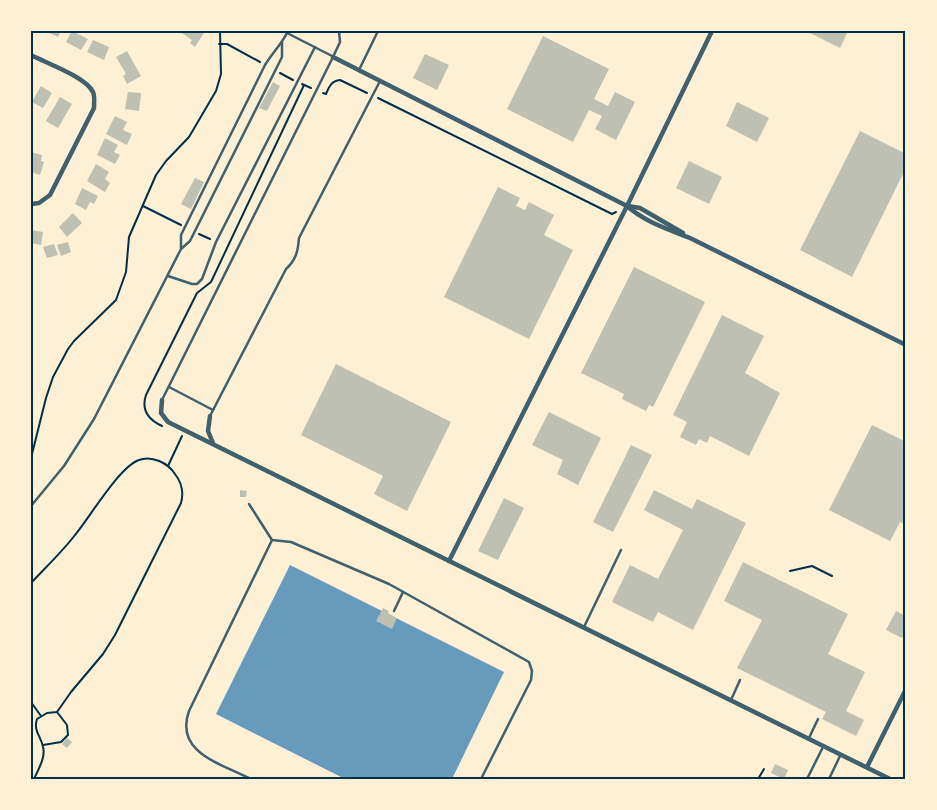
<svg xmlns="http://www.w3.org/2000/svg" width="937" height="810" viewBox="0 0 937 810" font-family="Signika,sans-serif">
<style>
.water{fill:#669bbc}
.building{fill:#bec0b2}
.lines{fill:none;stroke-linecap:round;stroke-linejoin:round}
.path{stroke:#003049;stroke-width:2}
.service{stroke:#3f606c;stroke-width:2.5}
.minor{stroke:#3f606c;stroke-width:4.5}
.neatline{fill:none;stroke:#003049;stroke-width:2}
</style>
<rect width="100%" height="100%" fill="#fdf0d5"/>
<path class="water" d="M290,565l214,107 -52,107h-107l-129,-65z"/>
<g class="building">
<path d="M45,31h16l-3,6z"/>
<path d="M72,31l16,8 -7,11 -15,-8z"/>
<path d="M183,31h22l-10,16 -5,-4 2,-3 -10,-7z"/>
<path d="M806,31h42l-8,17z"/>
<path d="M543,36l66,33 -15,30 14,7 7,-14 20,10 -19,38 -21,-11 7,-13 -13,-6 -16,32 -66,-33z"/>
<path d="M93,40l16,7 -5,13 -17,-8z"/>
<path d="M127,51l14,25 -14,8 -4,-8 3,-2 -10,-17z"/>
<path d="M425,54l24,11 -12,25 -24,-12z"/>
<path d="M273,82l7,4 -13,25 -8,-3z"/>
<path d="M41,86l11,7 -9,15 -11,-6z"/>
<path d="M128,92l13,1 -2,18 -14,-2z"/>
<path d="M60,97l12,7 -14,24 -12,-7z"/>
<path d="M737,102l32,16 -12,24 -31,-16z"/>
<path d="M115,116l12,6 -4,8 9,4 -5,11 -21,-11z"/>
<path d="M860,131l46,23v14l-54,109 -52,-27z"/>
<path d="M105,138l13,7 -4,7 6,3 -5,9 -18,-9z"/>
<path d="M31,152l11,3 -1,6 3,1 -4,13 -9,-3z"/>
<path d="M689,161l33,16 -13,27 -33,-16z"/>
<path d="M96,164l13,8 -4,7 5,4 -5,9 -18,-11z"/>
<path d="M195,178l9,4 -13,27 -10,-5z"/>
<path d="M498,187l22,11 -4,8 9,4 4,-8 25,13 -10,20 29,15 -44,89 -85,-42z"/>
<path d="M82,188l16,8 -4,8 -4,-2 -4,8 -11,-6z"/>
<path d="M73,213l9,10 -15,14 -8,-10z"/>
<path d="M31,230l12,2 -2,13 -10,-2z"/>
<path d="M68,242l3,10 -10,4 -4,-11z"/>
<path d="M54,244l4,11 -11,3 -4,-11z"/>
<path d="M634,267l71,35 -52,105 -4,-2 -3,6 -24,-12 2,-5 -43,-21z"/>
<path d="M722,315l42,21 -19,37 35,20 -31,63 -39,-20 -3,7 -8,-4 -3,6 -16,-8 7,-15 -14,-7z"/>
<path d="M336,364l115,58 -44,89 -33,-17 9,-18 -82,-41z"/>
<path d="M549,412l52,26 -23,47 -21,-11 6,-14 -31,-15z"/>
<path d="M872,425l34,17v83l-6,-3 -10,19 -61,-31z"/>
<path d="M631,445l21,10 -39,77 -20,-10z"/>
<path d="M240,490l7,1 -1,6h-6z"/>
<path d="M654,490l38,19 5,-10 49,24 -53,107 -35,-18 -5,10 -41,-20 18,-37 28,14 25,-49 -39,-20z"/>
<path d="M504,498l20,10 -26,52 -20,-9z"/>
<path d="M743,562l105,52 -20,40 37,18 -19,39 18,9 -8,16 -34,-17 4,-7 -89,-44 25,-48 -38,-19z"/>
<path d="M383,608l6,3 -1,2 9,5 -5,11 -16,-8z"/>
<path d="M896,611l10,5v15l-4,7 -16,-8z"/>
<path d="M67,738l5,4 -5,6 -5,-4z"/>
<path d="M775,764l13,6 -4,9 -13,-6z"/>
</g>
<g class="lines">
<g class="path">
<path d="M219,44h8l33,18"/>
<path d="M280,73l13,7"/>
<path d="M302,84l9,4"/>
<path d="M323,93l3,1c3,-7 5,-13 14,-14l27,13"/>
<path d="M378,98l234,116 4,-2"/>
<path d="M143,206l38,19"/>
<path d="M199,234l11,5"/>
<path d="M162,426c-13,-6 -21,-16 -16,-31l51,-102 14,-11 93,-197"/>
<path d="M31,458l15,-60 7,-21 15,-28 6,-8 42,-41 10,-28 3,-35 27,-62 10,-14 23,-24 27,-46 5,-17 -1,-43"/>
<path d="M168,466l14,-30"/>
<path d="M790,571l22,-5 20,10"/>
<path d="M31,583c15,-16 31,-31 44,-48 15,-18 44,-68 64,-75 13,-5 29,3 36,14 7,9 9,18 6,29l-66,132 -12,19 -32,38 -14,20 -10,1 -10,6c-4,12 4,17 6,28 3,10 -5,23 -9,32"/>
<path d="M31,702l10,14"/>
<path d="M43,745l18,-3 7,-7 -1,-10 -10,-13"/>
<path d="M758,779l6,-10"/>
</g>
<g class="service">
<path d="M287,33l45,23"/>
<path d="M359,70l19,-39"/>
<path d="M181,248v-13l84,-170c7,-12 17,-21 23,-34"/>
<path d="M168,276l24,8h5l5,-5 14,-37 99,-195"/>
<path d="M169,387l44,23"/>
<path d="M162,400l171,-343 7,-15 -1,-11"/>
<path d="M210,416l76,-147c10,-9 12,-18 13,-31l81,-157"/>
<path d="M249,504l23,36 19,2 98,42 140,78 3,9 -1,9 -50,99"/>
<path d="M31,506l33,-40 30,-47 87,-170 9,-8 92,-184v-15"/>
<path d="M394,611l9,-19"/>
<path d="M584,627l37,-77"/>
<path d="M731,700l9,-20"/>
<path d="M809,738l9,-19"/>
<path d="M251,779c-29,-15 -77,-26 -62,-68l83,-171"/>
<path d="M807,779l16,-32"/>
<path d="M829,779l11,-23"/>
</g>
<g class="minor">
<path d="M31,55c15,8 55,22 62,37 2,4 1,10 1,16l-44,87 -11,8 -8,1"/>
<path d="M333,57l294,149c18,16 41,23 63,32l216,107"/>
<path d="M628,206l12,2 43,25"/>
<path d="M162,400l-1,13 7,9 722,357"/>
<path d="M210,416l-2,15 5,12"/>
<path d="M449,561l178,-355 85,-175"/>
<path d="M867,767l39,-78"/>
</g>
</g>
<rect width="937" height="810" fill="none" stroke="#fdf0d5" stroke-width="65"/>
<rect x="32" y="32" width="872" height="746" class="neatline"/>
</svg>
